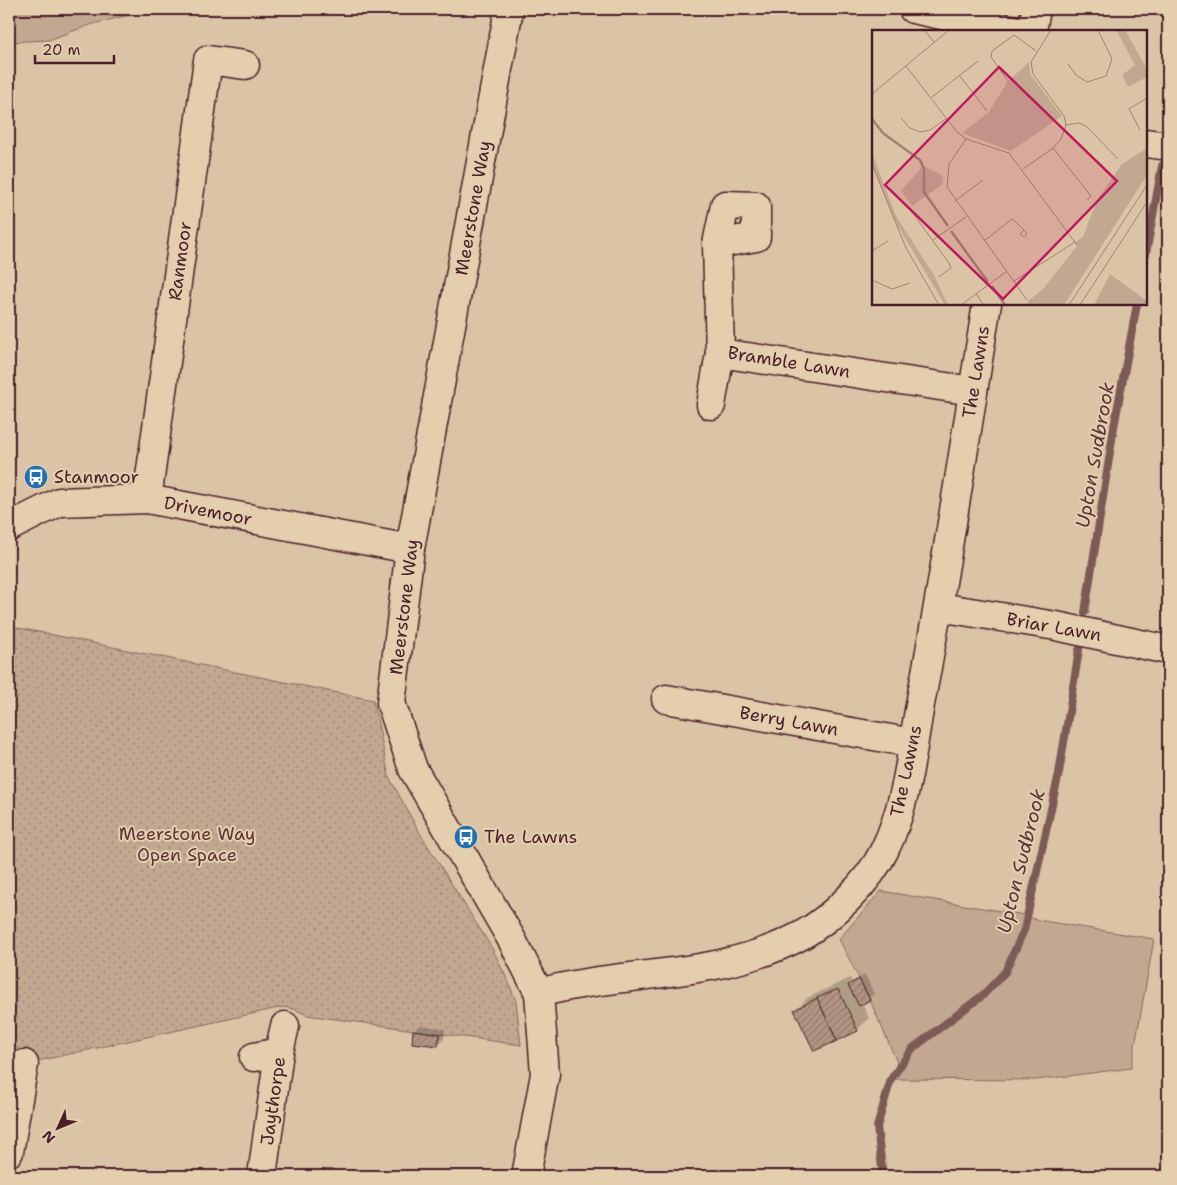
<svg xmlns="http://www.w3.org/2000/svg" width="1177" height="1185" viewBox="0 0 1177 1185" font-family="'Shantell Sans',sans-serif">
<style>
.green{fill:#c3a891;stroke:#86645e}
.park{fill:url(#park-dots);stroke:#86645e}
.shadow{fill:#0003}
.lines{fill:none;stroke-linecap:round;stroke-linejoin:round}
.stream{stroke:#7e5a57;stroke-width:8}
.building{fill:url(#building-hatch);stroke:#4a1f2b}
.minor-casing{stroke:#4a1f2b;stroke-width:31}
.minor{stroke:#e4cead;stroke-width:28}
.labels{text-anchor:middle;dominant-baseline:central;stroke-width:4;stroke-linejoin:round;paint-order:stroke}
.street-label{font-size:18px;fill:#4a1f2b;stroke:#e4cead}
.poi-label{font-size:18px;fill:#4a1f2b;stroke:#e4cead;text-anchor:start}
.park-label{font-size:18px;fill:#5c343a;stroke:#e4cead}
.water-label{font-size:19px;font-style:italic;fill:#5b333a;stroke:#e4cead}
.inset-river{fill:none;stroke:#a18275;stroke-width:2.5}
.inset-road{fill:none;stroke:#a18274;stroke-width:1}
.view{fill:#c2185b;fill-opacity:0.15;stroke:#c2185b;stroke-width:2.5}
.inset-edge{fill:none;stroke:#4a1f2b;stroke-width:2.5}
</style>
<defs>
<pattern id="park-dots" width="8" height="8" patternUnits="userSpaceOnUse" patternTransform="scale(1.25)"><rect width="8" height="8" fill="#c3a891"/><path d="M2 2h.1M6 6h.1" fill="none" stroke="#a08877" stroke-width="1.8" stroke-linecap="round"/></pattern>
<pattern id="building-hatch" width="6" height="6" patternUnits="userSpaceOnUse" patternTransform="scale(1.25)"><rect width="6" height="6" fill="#b29583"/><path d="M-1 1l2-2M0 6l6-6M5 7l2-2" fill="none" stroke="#93796b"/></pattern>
</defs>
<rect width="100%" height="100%" fill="#dbc4a5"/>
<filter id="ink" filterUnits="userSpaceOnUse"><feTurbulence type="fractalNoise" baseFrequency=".02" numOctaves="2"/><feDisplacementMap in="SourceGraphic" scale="10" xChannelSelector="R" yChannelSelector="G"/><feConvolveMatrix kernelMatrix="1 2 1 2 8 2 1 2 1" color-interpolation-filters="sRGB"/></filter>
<g filter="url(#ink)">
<g class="green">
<path d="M9,9h145l-61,15 -45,16 -39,2z"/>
<path d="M881,891l143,24 13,5 117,19 -23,129 -95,12 -145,-1 6,-17 -27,-62 -31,-61z"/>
</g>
<path class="park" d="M9,626l364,74 16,77 32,58 72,115 16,33 7,19 5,43 -214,-30 -13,-6 -11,-2 -259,57 -15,-1z"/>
<g class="shadow">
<path d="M865,975l9,19 -12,9 7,15 -12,12 -61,-20 11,-12 43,-20 2,4z"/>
<path d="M420,1025l25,4 -1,10 -6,6 -24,-14z"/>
</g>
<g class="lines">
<g class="stream">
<path d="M1146,254l16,-88"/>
<path d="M1085,612l29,-185 23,-123"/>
<path d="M883,1176l-6,-49 14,-48 21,-30 71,-54 22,-23 19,-42 35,-157 20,-123"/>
</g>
</g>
<g class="building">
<path d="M859,979l11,21 -11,6 -11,-21z"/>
<path d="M838,989l20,42 -21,10 -20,-43z"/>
<path d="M817,998l20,43 -23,10 -20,-41z"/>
<path d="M413,1030l27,4 -2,12 -26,-3z"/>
</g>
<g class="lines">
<g class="minor-casing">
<g id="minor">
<path d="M509,9l-99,540 -19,154 22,66 99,171 27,53 6,81 -19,102"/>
<path d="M913,9l106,22"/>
<path d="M1032,31l4,-22"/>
<path d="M1146,143l22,3"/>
<path d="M717,244l39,-7v-31l-31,-1 -8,39 3,109 253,38"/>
<path d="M711,405l9,-52"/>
<path d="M147,499l61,-439 37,5"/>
<path d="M9,527l50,-25 88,-3 263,50"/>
<path d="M939,607l117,19 112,24"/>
<path d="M666,699l247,44"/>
<path d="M539,993c89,-24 180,-13 263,-58 30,-17 67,-53 82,-84 24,-48 28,-106 38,-157 25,-130 44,-260 65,-390"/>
<path d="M254,1057l25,-5"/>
<path d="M9,1152l15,-88"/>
<path d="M262,1176l17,-124 6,-26"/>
</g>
</g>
<use href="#minor" class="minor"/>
</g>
</g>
<defs>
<g id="bus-disc" transform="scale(1.25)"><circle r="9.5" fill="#1f6fb2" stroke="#e4cead"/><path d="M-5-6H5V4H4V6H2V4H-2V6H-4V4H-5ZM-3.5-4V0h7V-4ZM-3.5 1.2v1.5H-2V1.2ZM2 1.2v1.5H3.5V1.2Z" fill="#fff"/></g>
</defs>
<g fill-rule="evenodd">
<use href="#bus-disc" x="36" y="477"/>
<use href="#bus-disc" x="466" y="837"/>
</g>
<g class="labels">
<g class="street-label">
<text transform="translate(473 208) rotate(-80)">Meerstone Way</text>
<text transform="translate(180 261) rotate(-82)">Ranmoor</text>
<text transform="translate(789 362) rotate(9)">Bramble Lawn</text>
<text transform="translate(976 372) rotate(-81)">The Lawns</text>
<text transform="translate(208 511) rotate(11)">Drivemoor</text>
<text transform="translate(404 607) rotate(-83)">Meerstone Way</text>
<text transform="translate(1054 627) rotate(10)">Briar Lawn</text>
<text transform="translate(789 721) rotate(10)">Berry Lawn</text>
<text transform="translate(906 771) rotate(-78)">The Lawns</text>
<text transform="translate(273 1101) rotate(-82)">Jaythorpe</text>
</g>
<g class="poi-label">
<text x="54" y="477">Stanmoor</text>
<text x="484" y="837">The Lawns</text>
</g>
<g class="park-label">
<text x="187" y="834">Meerstone Way<tspan x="187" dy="21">Open Space</tspan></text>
</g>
<g class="water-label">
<text transform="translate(1095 455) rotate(-80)">Upton Sudbrook</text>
<text transform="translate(1021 861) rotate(-76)">Upton Sudbrook</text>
</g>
</g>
<g transform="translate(872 30)">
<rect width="275" height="275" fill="#dbc4a5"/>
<path d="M275,118v27l-83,130h-36v-4l15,-12 34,-43 -2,-4 8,-5 14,-37 25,-36zM0,123l24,63 38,59 14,30h-3l-52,-87 -21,-54zM51,136l19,9 1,9 -31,22 -11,-15z" fill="#c3a891"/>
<path d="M244,0h9l22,39v8l-19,10 -6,-12 13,-10zM157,32l1,12 32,42 -51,35 -49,-18 27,-21 19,-31zM238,244l37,27v4h-53z" fill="#c3a891"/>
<path class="inset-river" d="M0,89l11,14 37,27 4,9v23l24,34M79,201l37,51M120,256l13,19"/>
<path class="inset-road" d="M52,0l10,12M196,34l8,11 11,7 19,-6 6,-17 -14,-29M34,36l51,66 9,7 43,14 68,92M87,45l28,36M136,51l-17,-24 1,-6 22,-16 22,16M0,64l77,-64M60,67l46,-36M29,88l9,10 10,4 10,-2 17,-12M194,95l13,-2 7,3 32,33M268,100l-11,-21 18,-11M94,109l-17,25 -2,23 80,113M181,118l38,48 -4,4M0,134l34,84 33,57M151,139l30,-21 8,-9 5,-14 -2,-9 -31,-42 -2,-12 20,-32M83,171l28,-21M37,178l40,55 2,5 -12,9M61,210l33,-23M112,211l28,-22 12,11 3,4 -3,3 -4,-3 4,-4M0,221l16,-10M0,250l20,9 18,-6M142,251l61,-39M89,275l15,-11M112,275l-8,-11 31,-23M197,275l78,-120M208,275l67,-103"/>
<path class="view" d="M127,37l118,114 -114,118 -118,-114z"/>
<rect width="275" height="275" class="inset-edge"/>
</g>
<rect width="1177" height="1185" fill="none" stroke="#e4cead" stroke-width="30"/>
<rect x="15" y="15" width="1147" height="1155" fill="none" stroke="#4a1f2b" stroke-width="2" filter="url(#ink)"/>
<g transform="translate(58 1128) rotate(226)" stroke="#e4cead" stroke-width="4" paint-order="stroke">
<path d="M0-4L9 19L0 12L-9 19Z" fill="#4a1f2b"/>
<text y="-8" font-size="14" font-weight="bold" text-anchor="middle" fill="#4a1f2b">N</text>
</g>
<path d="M35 55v8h79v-8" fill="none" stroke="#4a1f2b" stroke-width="2.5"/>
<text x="42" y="55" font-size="15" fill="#4a1f2b" stroke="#e4cead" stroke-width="4" paint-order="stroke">20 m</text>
</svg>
